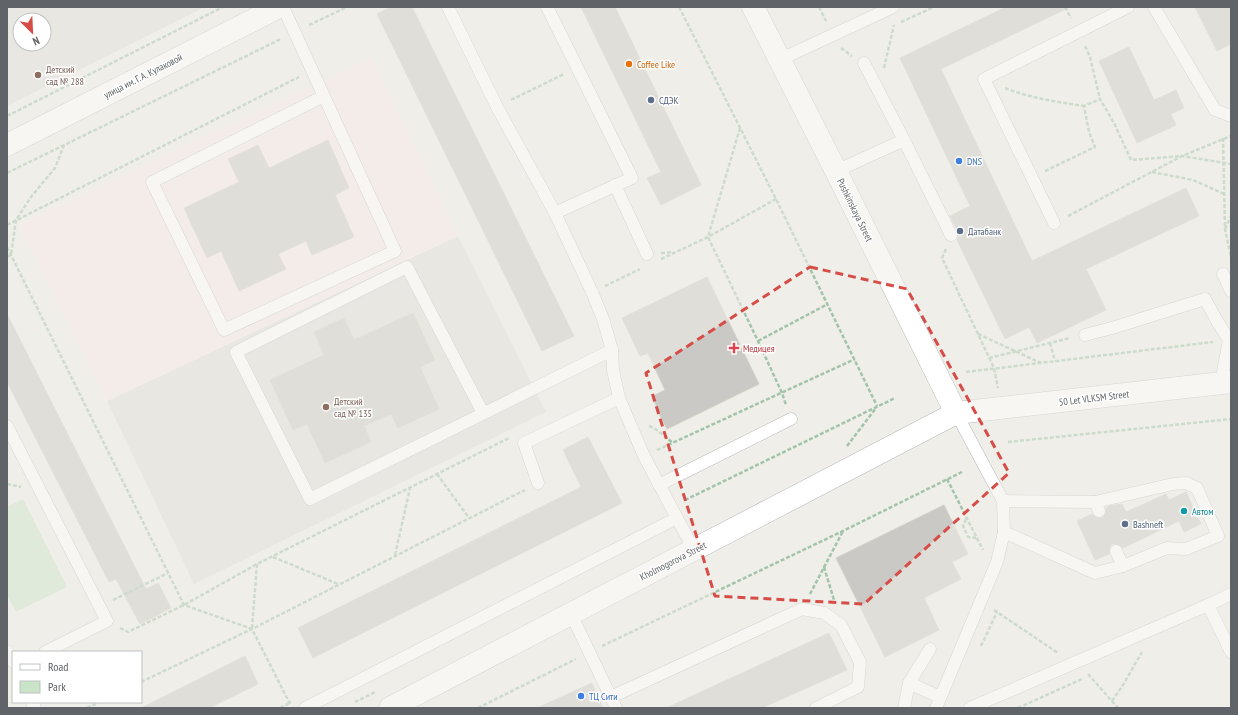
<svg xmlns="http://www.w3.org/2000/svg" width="1238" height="715" viewBox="0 0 1238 715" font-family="'PT Sans Narrow',sans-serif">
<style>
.education{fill:#dfddd7;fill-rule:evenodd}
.medical{fill:#f9e9e8}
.green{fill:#cae4c8}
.building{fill:#cbc9c5;stroke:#d4cfc7}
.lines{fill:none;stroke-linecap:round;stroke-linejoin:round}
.service-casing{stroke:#b5b8bb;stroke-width:13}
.minor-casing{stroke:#b5b8bb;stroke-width:23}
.secondary-casing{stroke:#b4b7bb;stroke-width:23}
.path{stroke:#a2c4ab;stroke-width:2.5;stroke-dasharray:4 2;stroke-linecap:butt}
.service{stroke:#fff;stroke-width:12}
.minor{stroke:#fff;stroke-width:22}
.secondary{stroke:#fff;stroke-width:22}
.marked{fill:none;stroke:#d64d48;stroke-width:3;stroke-dasharray:8 5;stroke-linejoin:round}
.food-dot{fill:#e8710a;stroke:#fff;stroke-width:1.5}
.education-dot{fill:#8d6e63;stroke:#fff;stroke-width:1.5}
.service-dot{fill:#5c6f8a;stroke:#fff;stroke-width:1.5}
.shop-dot{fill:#3f7fe0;stroke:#fff;stroke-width:1.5}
.health-dot{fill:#e0444e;stroke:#fff;stroke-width:1.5}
.culture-dot{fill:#0f9aa8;stroke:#fff;stroke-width:1.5}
.labels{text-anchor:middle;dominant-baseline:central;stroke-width:3;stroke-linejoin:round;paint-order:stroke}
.food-label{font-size:10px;fill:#c56008;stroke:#fff;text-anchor:start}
.education-label{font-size:10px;fill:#785e54;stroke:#fff;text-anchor:start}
.street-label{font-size:10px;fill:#606367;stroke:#fff}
.service-label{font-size:10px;fill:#4e5e75;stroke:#fff;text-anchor:start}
.shop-label{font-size:10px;fill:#366cbe;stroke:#fff;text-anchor:start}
.health-label{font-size:10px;fill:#be3a42;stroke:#fff;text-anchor:start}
.culture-label{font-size:10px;fill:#0d838f;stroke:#fff;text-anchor:start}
</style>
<rect width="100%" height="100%" fill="#f0eee9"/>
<g class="education">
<path d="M7,7h198l-198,99zM20,20h24v24h-24z"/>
<path d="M458,236l88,176 -352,172 -87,-183z"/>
</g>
<path class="medical" d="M371,57l87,179 -351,165 -88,-176z"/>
<path class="green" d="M23,499l44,88 -51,25 -9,-17v-88z"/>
<g class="building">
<path d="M391,7h21l162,329 -32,15 -165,-337z"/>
<path d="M581,7h34l86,178 -40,20 -14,-27 14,-6z"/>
<path d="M1006,7h64l-129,62 91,192 154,-73 13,28 -113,53 20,41 -69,33 -8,-16 -24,12 -48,-99 1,-4v-4l-8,-16 20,-10 -70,-148z"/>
<path d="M1195,7h36v37l-14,7z"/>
<path d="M1129,47l25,53 22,-10 8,18 -13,6 5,11 -39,18 -38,-82z"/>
<path d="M328,140l21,48 -14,7 19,42 -42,18 -6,-14 -28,13 8,15 -47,22 -18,-40 -14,7 -23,-50 55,-26 -11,-23 30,-14 11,23z"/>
<path d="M707,277l52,107 -92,45 -16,-32 14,-7 -17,-37 -8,3 -18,-38z"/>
<path d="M413,313l22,47 -15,7 19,42 -41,19 -7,-14 -27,12 7,16 -46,21 -18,-39 -14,6 -23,-50 54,-25 -10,-23 30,-14 10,22z"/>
<path d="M7,314l139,275 12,-6 13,25 -31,16 -24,-45 -7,3 -102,-200z"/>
<path d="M588,437l34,66 -309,155 -15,-30 283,-141 -18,-37z"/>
<path d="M1186,492l15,32 -17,8 -5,-11 -56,27 -6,-4h-5l-2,3 -1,7 -14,6 -18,-39 15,-7 6,4h4l4,-6v-4l3,-2 13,-2 4,8 40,-18 3,6z"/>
<path d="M944,505l24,49 -16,8 9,17 -37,19 15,32 -54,27 -49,-99z"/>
<path d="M829,633l18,37 -85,38h-96z"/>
<path d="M245,656l13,28 -49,24h-68z"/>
<path d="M592,683l11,25h-66z"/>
</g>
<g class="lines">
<g class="service-casing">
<g id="service">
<path d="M283,7l112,244 -171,79 -72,-148 172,-86"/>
<path d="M448,7l49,100 58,106"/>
<path d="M547,7l85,171 -77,35 37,79 11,27 9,31 1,20 6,28 25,58 50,94"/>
<path d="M1154,7l61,103 16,6"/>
<path d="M779,60l114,-53"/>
<path d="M864,63l40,77 47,95"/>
<path d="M836,171l68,-31"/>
<path d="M615,185l32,69"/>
<path d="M1054,223l-70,-144 144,-72"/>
<path d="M1223,274l8,17"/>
<path d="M1085,335l27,-7 93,-29 12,22 12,19 -8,43"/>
<path d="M483,413l-76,-146 -171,85 74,147 302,-149"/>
<path d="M7,426l100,195 -62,31"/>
<path d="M538,483l-14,-40 95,-45"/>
<path d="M659,485l132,-66"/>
<path d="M1003,501l92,1 4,9"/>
<path d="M1095,502l78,-18 13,-1 11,5 21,48 -32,13 -19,-1 -44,18"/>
<path d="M1004,532l91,41 28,-7 -7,-15"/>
<path d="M1208,605l23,47"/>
<path d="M571,614l45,94"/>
<path d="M7,651l6,11"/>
<path d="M909,683l21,-34"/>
<path d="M611,697l191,-88 22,4 17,12 19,37 -2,25 -42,21"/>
<path d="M32,702l3,6"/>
<path d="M305,708l372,-190"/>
<path d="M904,708l5,-25 31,14"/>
<path d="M936,708l61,-146 7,-30 -1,-31 -47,-88"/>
<path d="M970,708l238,-103 23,-11"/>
</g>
</g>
<g class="minor-casing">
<path id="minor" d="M7,145l272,-138"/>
</g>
<g class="secondary-casing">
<g id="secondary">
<path d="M753,7l83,164 120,242"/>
<path d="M390,708l566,-295 275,-31"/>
</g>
</g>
<g class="path">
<path d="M679,7l97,192 101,207"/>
<path d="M819,7l7,14"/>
<path d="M1065,7l6,11"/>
<path d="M901,22l33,-15"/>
<path d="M309,25l38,-18"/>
<path d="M1085,46l5,11 10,42"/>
<path d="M841,48l11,8"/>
<path d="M884,68l10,-43"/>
<path d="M1005,88c25,10 53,14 79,18"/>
<path d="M511,100l53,-26"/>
<path d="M7,116l216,-109"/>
<path d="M740,128l-32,109 50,104 24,52 4,12"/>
<path d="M1223,138l2,91 6,28"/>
<path d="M1045,171l50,-24 -6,-15 -5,-26 16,-7 14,24 17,37 51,-4 49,8"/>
<path d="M1152,172l41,8 31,14"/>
<path d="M7,173l274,-134"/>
<path d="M1068,216l114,-60 49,-20"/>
<path d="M7,225l292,-148"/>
<path d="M1225,229l6,-13"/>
<path d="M7,247l177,358 68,24 38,75"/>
<path d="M946,249l-4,9 52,110 4,20"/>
<path d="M661,253l11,-1"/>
<path d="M7,257l4,-2 5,-35 15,-23 24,-29 9,-23"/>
<path d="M661,259l47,-22 68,-38"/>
<path d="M605,286l35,-17"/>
<path d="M978,334l63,29"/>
<path d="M758,341l68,-36"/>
<path d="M1050,343l5,18"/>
<path d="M989,358l81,-20"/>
<path d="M966,372l247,-30"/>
<path d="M649,426l5,2 19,15"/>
<path d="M1008,442l223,-23"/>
<path d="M847,446l29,-38"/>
<path d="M657,450l198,-91"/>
<path d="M437,474l32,44"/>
<path d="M947,479l36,71"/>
<path d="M7,484l14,3"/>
<path d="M685,500l210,-102"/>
<path d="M966,519l-3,7 5,11 9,1"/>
<path d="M395,555l15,-67"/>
<path d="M273,557l65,27"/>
<path d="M824,567l10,33"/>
<path d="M810,594l33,-63"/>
<path d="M113,600l55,-27"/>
<path d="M994,610l64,43"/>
<path d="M120,628l8,4 56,-27 73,-41 252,-126"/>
<path d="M252,628l5,-64"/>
<path d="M602,646l241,-115 119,-59"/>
<path d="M981,646l16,-34"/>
<path d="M1088,674l30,34"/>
<path d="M141,682l111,-53 273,-139"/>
<path d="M1112,701l11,-16 19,-33"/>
<path d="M355,702l20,-10"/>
<path d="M87,708l12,-6"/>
<path d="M280,708l11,-6"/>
<path d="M478,708l98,-49"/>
<path d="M1018,708l64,-29"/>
</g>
<use href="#service" class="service"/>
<use href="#minor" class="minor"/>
<use href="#secondary" class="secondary"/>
</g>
<path d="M0 0H1238V715H0ZM810,267l97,22 102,184 -145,131 -149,-8 -69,-223z" fill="#f0eee9" fill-opacity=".55" fill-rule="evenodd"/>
<path class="marked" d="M810,267l97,22 102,184 -145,131 -149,-8 -69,-223z"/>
<circle class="food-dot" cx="629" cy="64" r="4"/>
<g class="education-dot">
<circle cx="38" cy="75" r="4"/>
<circle cx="326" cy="407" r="4"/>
</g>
<g class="service-dot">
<circle cx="651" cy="100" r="4"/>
<circle cx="960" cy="231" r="4"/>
<circle cx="1125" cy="524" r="4"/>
</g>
<g class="shop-dot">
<circle cx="959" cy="161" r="4"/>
<circle cx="581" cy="696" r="4"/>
</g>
<path class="health-dot" d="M732 342h4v4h4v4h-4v4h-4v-4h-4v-4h4z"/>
<circle class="culture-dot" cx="1184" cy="511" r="4"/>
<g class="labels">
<g class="food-label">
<text x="637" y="64">Coffee Like</text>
</g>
<g class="education-label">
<text x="46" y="69">Детский<tspan x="46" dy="12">сад № 288</tspan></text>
<text x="334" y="401">Детский<tspan x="334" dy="12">сад № 135</tspan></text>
</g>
<g class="street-label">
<text transform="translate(143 76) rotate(-27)">улица им. Г. А. Кулаковой</text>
<text transform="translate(855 210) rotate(64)">Pushkinskaya Street</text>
<text transform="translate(1094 398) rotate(-7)">50 Let VLKSM Street</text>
<text transform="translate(673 561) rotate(-27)">Kholmogorova Street</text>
</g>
<g class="service-label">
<text x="659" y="100">СДЭК</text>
<text x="968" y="231">Датабанк</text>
<text x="1133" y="524">Bashneft</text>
</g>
<g class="shop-label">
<text x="967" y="161">DNS</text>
<text x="589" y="696">ТЦ Сити</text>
</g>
<g class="health-label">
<text x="743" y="348">Медицея</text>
</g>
<g class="culture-label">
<text x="1192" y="511">Автом</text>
</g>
</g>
<rect width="1238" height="715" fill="none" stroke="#606367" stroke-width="16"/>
<rect x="12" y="651" width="130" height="52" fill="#ffffff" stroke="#bfc1c2"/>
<rect x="20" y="664" width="20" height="6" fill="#ffffff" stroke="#bfc1c2"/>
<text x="48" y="671" font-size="12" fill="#606367">Road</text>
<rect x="20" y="681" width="20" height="12" fill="#cae4c8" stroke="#bfc1c2"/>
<text x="48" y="691" font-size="12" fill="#606367">Park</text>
<g transform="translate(32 32) rotate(156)"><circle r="19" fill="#ffffff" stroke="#bfc1c2"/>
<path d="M0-3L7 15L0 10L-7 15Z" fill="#d64d48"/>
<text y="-6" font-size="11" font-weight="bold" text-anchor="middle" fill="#606367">N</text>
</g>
</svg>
